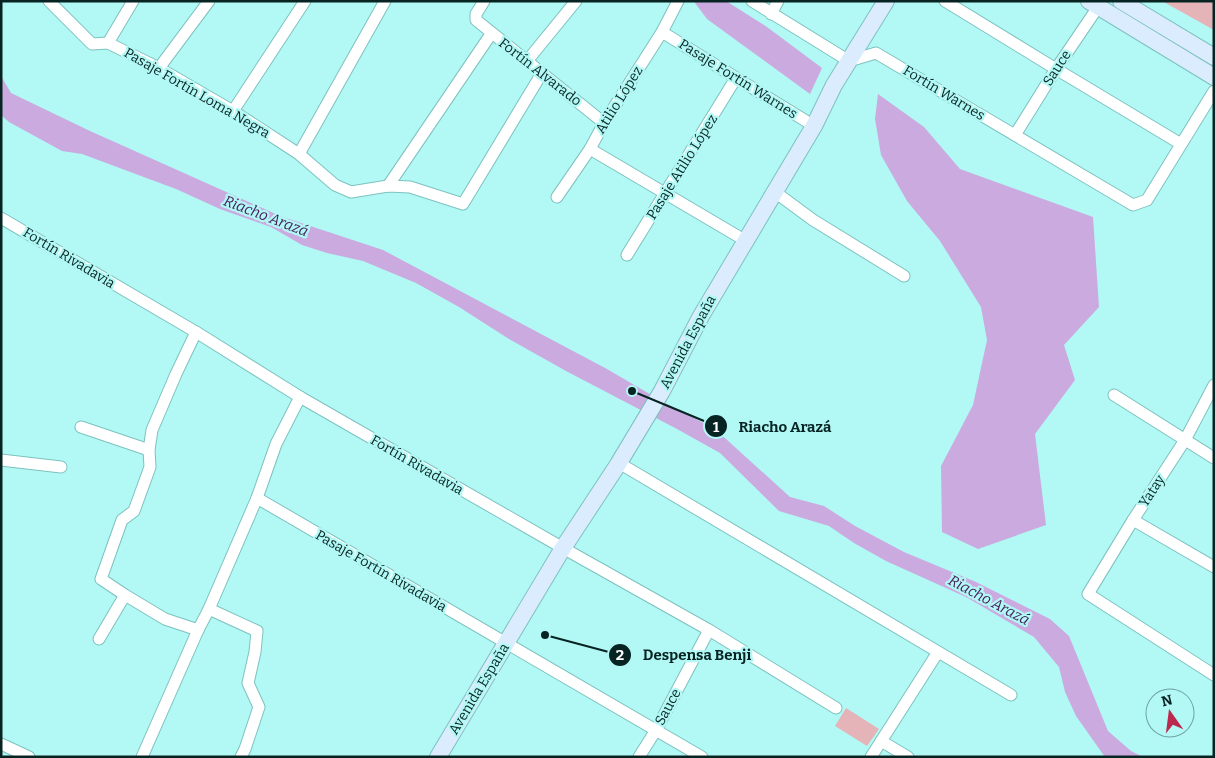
<svg xmlns="http://www.w3.org/2000/svg" width="1215" height="758" viewBox="0 0 1215 758" font-family="Bitter,serif">
<style>
.green{fill:#e4b4b8}
.water{fill:#cbaadf}
.lines{fill:none;stroke-linecap:round;stroke-linejoin:round}
.street-casing{stroke:#7dc2bf;stroke-width:13}
.secondary-casing{stroke:#7dc2bf;stroke-width:18}
.street{stroke:#fff;stroke-width:11}
.secondary{stroke:#dbecfe;stroke-width:16}
.labels{text-anchor:middle;dominant-baseline:central;stroke-width:4.5;stroke-linejoin:round;paint-order:stroke}
.street-label{font-size:14px;fill:#072423;stroke:#b2f8f5}
.water-label{font-size:15px;font-style:italic;fill:#461d5c;stroke:#b2f8f5}
.leader{fill:none;stroke:#072423;stroke-width:2}
.callout-dot{fill:#072423;stroke:#b2f8f5;stroke-width:2}
.mark-label{font-size:15px;text-anchor:middle;font-weight:bold;fill:#fff}
.callout-label{font-size:15px;text-anchor:middle;font-weight:bold;fill:#072423;stroke:#b2f8f5;stroke-width:4.5;stroke-linejoin:round;paint-order:stroke}
</style>
<rect width="100%" height="100%" fill="#b2f8f5"/>
<g class="green">
<path d="M1162,1h52v29z"/>
<path d="M846,708l33,21 -12,17 -32,-20z"/>
</g>
<g class="water">
<path d="M695,1h31l41,26 55,41 -12,26 -103,-75 -12,-16z"/>
<path d="M1,76l10,17 79,38 190,85 103,34 224,119 58,34 50,26 75,68 34,9 31,20 49,26 72,30 74,37 19,17 39,95 23,20 12,6h-38l-29,-41 -11,-24 -6,-25 -25,-30 -68,-40 -80,-36 -32,-18 -25,-17 -50,-15 -59,-58 -43,-24 -111,-58 -57,-32 -50,-32 -43,-24 -53,-22 -36,-8 -25,-8 -31,-18 -51,-18 -44,-20 -94,-35 -20,-3 -53,-29 -8,-7z"/>
<path d="M878,94l46,33 36,42 133,48 6,90 -35,38 11,35 -40,54 11,91 -68,24 -36,-17 -1,-66 32,-61 14,-65 -6,-33 -41,-66 -33,-40 -26,-46 -6,-36z"/>
</g>
<g class="lines">
<g class="street-casing">
<g id="street">
<path d="M49,1l43,43 16,-1 51,25 74,43 66,43 36,31 16,7 37,-6 22,1 53,17 79,-131"/>
<path d="M484,1l-8,13v6l128,103"/>
<path d="M752,1l97,60 27,-8 257,152 14,-5 67,-109"/>
<path d="M945,1l111,68 125,75"/>
<path d="M771,14l7,-13"/>
<path d="M662,32l152,94"/>
<path d="M108,43l25,-42"/>
<path d="M527,61l49,-60"/>
<path d="M159,68l50,-67"/>
<path d="M233,111l72,-110"/>
<path d="M1015,135l41,-66 42,-62"/>
<path d="M590,149l156,92"/>
<path d="M299,154l86,-153"/>
<path d="M388,186l103,-152"/>
<path d="M775,192l38,28 91,56"/>
<path d="M557,197l33,-48 14,-26 58,-91 16,-31"/>
<path d="M1,218l195,114 104,65 263,151 146,82 127,78"/>
<path d="M627,255l109,-177"/>
<path d="M196,332l-20,42 -24,56 -3,20 1,17 -16,44 -12,9 -21,59 24,16 40,24 33,11"/>
<path d="M1214,385l-29,55 -52,80 -45,74 126,81"/>
<path d="M1114,395l100,63"/>
<path d="M81,427l68,23"/>
<path d="M1,460l60,7"/>
<path d="M619,463l392,232"/>
<path d="M257,498l445,259"/>
<path d="M1133,520l81,47"/>
<path d="M209,609l48,22 -2,21 -7,31 11,24 -14,42 -4,8"/>
<path d="M99,639l26,-44"/>
<path d="M881,741l27,16"/>
<path d="M1,744l28,13"/>
<path d="M142,757l56,-127 11,-21 48,-111 19,-54 24,-47"/>
<path d="M639,757l17,-27 53,-100"/>
<path d="M871,757l67,-105"/>
</g>
</g>
<g class="secondary-casing">
<g id="secondary">
<path d="M1089,1l125,76"/>
<path d="M1121,1l93,56"/>
<path d="M438,757l125,-209 54,-82 45,-75 39,-75 113,-190 20,-41 52,-84"/>
</g>
</g>
<use href="#street" class="street"/>
<use href="#secondary" class="secondary"/>
</g>
<g class="labels">
<g class="street-label">
<text transform="translate(1057 68) rotate(-57)">Sauce</text>
<text transform="translate(540 72) rotate(38)">Fortín Alvarado</text>
<text transform="translate(738 79) rotate(32)">Pasaje Fortín Warnes</text>
<text transform="translate(197 93) rotate(30)">Pasaje Fortín Loma Negra</text>
<text transform="translate(944 93) rotate(31)">Fortín Warnes</text>
<text transform="translate(619 100) rotate(-58)">Atilio López</text>
<text transform="translate(682 167) rotate(-58)">Pasaje Atilio López</text>
<text transform="translate(69 258) rotate(31)">Fortín Rivadavia</text>
<text transform="translate(688 342) rotate(-62)">Avenida España</text>
<text transform="translate(417 465) rotate(30)">Fortín Rivadavia</text>
<text transform="translate(1152 491) rotate(-57)">Yatay</text>
<text transform="translate(381 571) rotate(30)">Pasaje Fortín Rivadavia</text>
<text transform="translate(479 689) rotate(-59)">Avenida España</text>
<text transform="translate(668 707) rotate(-62)">Sauce</text>
</g>
<g class="water-label">
<text transform="translate(266 216) rotate(21)">Riacho Arazá</text>
<text transform="translate(989 600) rotate(28)">Riacho Arazá</text>
</g>
</g>
<path class="leader" d="M632 391L716 426M545 635L620 655"/>
<g class="callout-dot">
<circle cx="632" cy="391" r="5"/>
<circle cx="545" cy="635" r="5"/>
<circle cx="716" cy="426" r="12"/>
<circle cx="620" cy="655" r="12"/>
</g>
<g class="mark-label">
<text x="716" y="432">1</text>
<text x="620" y="660">2</text>
</g>
<g class="callout-label">
<text x="785" y="432">Riacho Arazá</text>
<text x="697" y="660">Despensa Benji</text>
</g>
<rect width="1215" height="758" fill="none" stroke="#072423" stroke-width="5"/>
<g transform="translate(1170 713) rotate(346)"><circle r="24" fill="#b2f8f5" stroke="#6ea3a1"/>
<path d="M0-4L9 19L0 12L-9 19Z" fill="#bb2a4e"/>
<text y="-8" font-size="14" font-weight="bold" text-anchor="middle" fill="#072423">N</text>
</g>
</svg>
